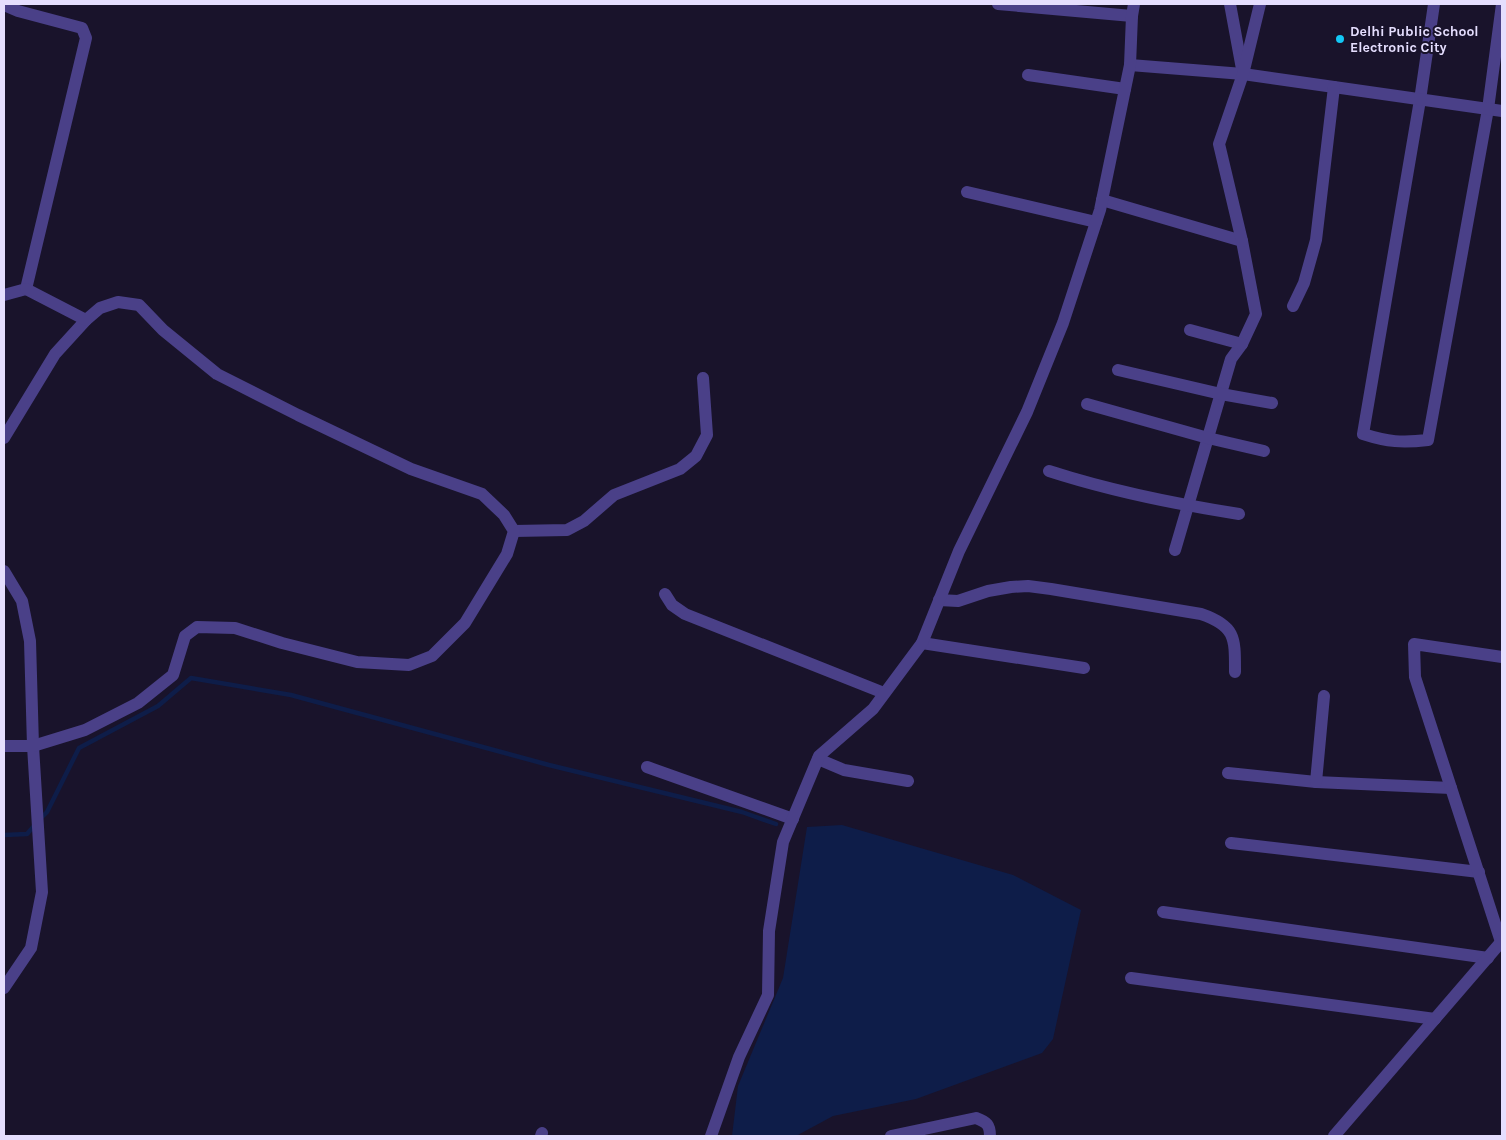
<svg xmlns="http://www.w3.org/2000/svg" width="1506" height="1140" viewBox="0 0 1506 1140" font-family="Karla,sans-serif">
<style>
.water{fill:#0e1d49}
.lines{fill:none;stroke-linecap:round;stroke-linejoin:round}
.stream{stroke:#0e1d49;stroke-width:4.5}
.minor{stroke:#4a4088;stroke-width:12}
.poi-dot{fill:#13c7f5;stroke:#19132b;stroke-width:2}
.labels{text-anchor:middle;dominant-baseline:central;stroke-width:4;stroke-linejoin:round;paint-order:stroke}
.poi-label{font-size:14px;font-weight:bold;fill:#e5defe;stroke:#19132b;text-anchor:start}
</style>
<rect width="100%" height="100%" fill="#19132b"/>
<path class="water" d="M842,825l171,50 68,35 -28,129 -11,14 -126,46 -83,17 -37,20h-64l6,-50 45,-108 24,-151z"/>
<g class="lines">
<g class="stream">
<path d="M41,818l6,-6 32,-64 79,-42 33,-28 100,17 258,70 193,47 34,12"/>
<path d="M4,835l23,-1 7,-8"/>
</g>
<g class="minor">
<path d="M998,4l134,12"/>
<path d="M1230,4l12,65"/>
<path d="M1434,4l-14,96 -57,334c25,8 39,9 65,6l60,-331 14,-105"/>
<path d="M4,5l14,6 64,17 4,10 -60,251 -22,6"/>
<path d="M1130,65l113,9 259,37"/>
<path d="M1028,75l97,14"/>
<path d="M967,192l129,30"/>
<path d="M1102,200l140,41 14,73 -14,30 -11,15 -56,191"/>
<path d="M1242,241l-23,-97 24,-70 17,-70"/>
<path d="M1293,306l11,-23 12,-43 18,-153"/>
<path d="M1190,330l52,14"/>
<path d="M1118,370l103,24 51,9"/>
<path d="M1087,404l121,34 56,13"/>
<path d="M4,438l51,-84 31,-34"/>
<path d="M1049,471c62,20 126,33 190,43"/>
<path d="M514,531l53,-1 17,-9 30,-26 66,-26 16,-13 11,-21 -4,-57"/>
<path d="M4,571l18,30 8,40 3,105 9,146 -11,56 -27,40"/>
<path d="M665,594l7,11 13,9 199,79"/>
<path d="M939,600l19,1 30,-10 23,-4 17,-1 23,3 150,25c35,12 34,24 34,58"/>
<path d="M922,643l162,25"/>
<path d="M4,746h29l52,-16 53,-27 35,-28 12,-39 12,-9 38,1 47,15 75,19 52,3 23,-9 33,-33 42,-69 7,-23 -10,-16 -22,-21 -71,-25 -113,-54 -81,-41 -54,-44 -24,-25 -21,-3 -18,6 -14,12 -60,-31"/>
<path d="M818,759l26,11 64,11"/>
<path d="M647,767l146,52"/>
<path d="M1228,773l88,9 135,6"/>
<path d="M1316,782l8,-86"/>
<path d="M1231,843l248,29"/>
<path d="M1163,912l325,46"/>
<path d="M1501,942l-86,-265 -1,-33 88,13"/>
<path d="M1131,978l304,41"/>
<path d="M541,1136l1,-3"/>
<path d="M711,1136l28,-79 29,-62 1,-64 14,-89 36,-86 54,-47 49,-66 37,-92 68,-139 36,-89 37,-113 30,-145 2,-49 2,-12"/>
<path d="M891,1136l85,-18c11,4 14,7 14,18"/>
<path d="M1334,1136l168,-195"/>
</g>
</g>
<circle class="poi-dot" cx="1340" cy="39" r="5"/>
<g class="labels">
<g class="poi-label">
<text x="1350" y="31">Delhi Public School<tspan x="1350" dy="16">Electronic City</tspan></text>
</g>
</g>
<rect width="1506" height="1140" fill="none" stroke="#e5defe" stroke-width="10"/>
</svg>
